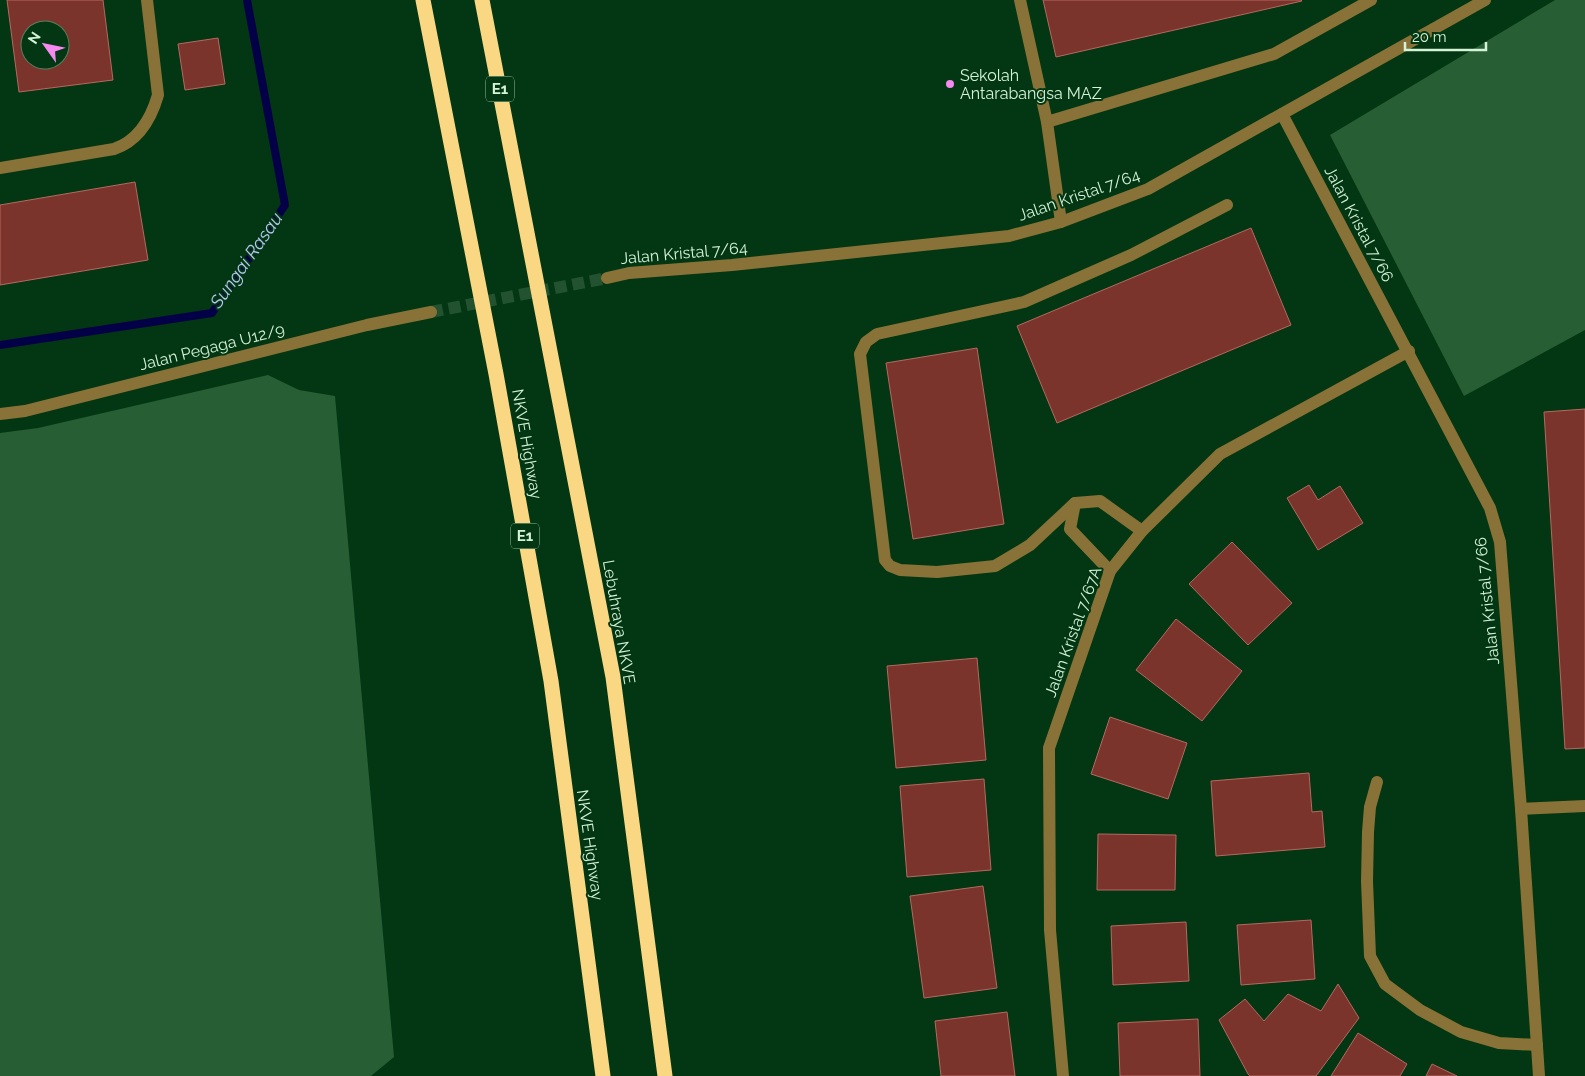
<svg xmlns="http://www.w3.org/2000/svg" width="1585" height="1076" viewBox="0 0 1585 1076" font-family="Raleway,sans-serif">
<style>
.green{fill:#275e33}
.lines{fill:none;stroke-linecap:round;stroke-linejoin:round}
.stream{stroke:#040047;stroke-width:8}
.building{fill:#7a342c;stroke:#b5695f;fill-rule:evenodd}
.minor-tunnel{stroke:#225230;stroke-width:12;stroke-dasharray:12 6;stroke-linecap:butt}
.minor{stroke:#897237;stroke-width:12}
.highway{stroke:#f9d783;stroke-width:15}
.poi-dot{fill:#f489f0;stroke:#033612;stroke-width:2}
.labels{text-anchor:middle;dominant-baseline:central;stroke-width:4;stroke-linejoin:round;paint-order:stroke}
.shield{fill:#033612;stroke:#95ba9c;stroke-width:1}
.shield-label{font-size:15px;font-weight:bold;fill:#d4f3d7}
.poi-label{font-size:16px;fill:#d4f3d7;stroke:#033612;text-anchor:start}
.street-label{font-size:16px;fill:#d4f3d7;stroke:#033612}
.water-label{font-size:18px;font-style:italic;fill:#b8c9f3;stroke:#033612}
</style>
<rect width="100%" height="100%" fill="#033612"/>
<g class="green">
<path d="M1555,0h30v330l-121,66 -134,-261z"/>
<path d="M268,375l31,15 36,6 59,661 -23,19h-371v-643l38,-5z"/>
</g>
<g class="lines">
<path class="stream" d="M0,345l212,-32 73,-108 -38,-205"/>
</g>
<g class="building">
<path d="M7,0h96l10,80 -94,12zM30,30h30v30h-30z"/>
<path d="M1043,0h258l1,1 -246,56z"/>
<path d="M218,38l7,46 -40,6 -7,-46z"/>
<path d="M135,182l13,78 -148,25v-80z"/>
<path d="M1251,228l40,97 -234,98 -40,-97z"/>
<path d="M977,348l27,176 -91,15 -27,-176z"/>
<path d="M1585,409v339l-20,1 -21,-337z"/>
<path d="M1309,485l9,15 22,-14 23,37 -45,27 -31,-52z"/>
<path d="M1232,542l60,61 -44,42 -59,-61z"/>
<path d="M1176,619l66,52 -40,50 -66,-51z"/>
<path d="M977,658l9,102 -90,8 -9,-102z"/>
<path d="M1110,717l77,26 -19,56 -77,-25z"/>
<path d="M1309,773l3,39 10,-1 3,36 -109,9 -5,-75z"/>
<path d="M984,779l7,91 -84,7 -7,-91z"/>
<path d="M1098,834l78,1 -1,55h-78z"/>
<path d="M983,886l14,102 -73,10 -14,-102z"/>
<path d="M1311,920l4,59 -74,6 -4,-60z"/>
<path d="M1186,922l3,59 -76,4 -2,-59z"/>
<path d="M1338,984l21,34 -43,58h-66l-2,-2 -29,-54 26,-21 19,22 24,-27 33,17z"/>
<path d="M1007,1012l8,64h-74l-6,-55z"/>
<path d="M1198,1019l2,57h-80l-2,-53z"/>
<path d="M1358,1033l49,31 -7,12h-69z"/>
<path d="M1432,1064l25,12h-31z"/>
</g>
<g class="lines">
<path class="minor-tunnel" d="M431,312l176,-34"/>
<g class="minor">
<path d="M1020,0l27,122 14,100"/>
<path d="M1282,114l208,394 10,34 21,267 18,267"/>
<path d="M1047,122l227,-68 97,-54"/>
<path d="M0,168l114,-19c24,-8 37,-30 44,-54l-11,-95"/>
<path d="M607,278l22,-5 103,-8 277,-29 52,-14 87,-33 337,-189"/>
<path d="M0,414l25,-3 342,-86 64,-13"/>
<path d="M1075,503l-5,26 40,42"/>
<path d="M1142,531l-42,-30 -25,2 -45,42 -35,21 -58,6 -37,-2 -10,-4 -5,-6 -25,-206 6,-12 11,-8 147,-32 107,-47 96,-50"/>
<path d="M1377,782l-7,25 -2,25 -1,49 3,75 15,28 35,26 41,22 38,11 38,2"/>
<path d="M1521,809l64,-3"/>
<path d="M1063,1076l-13,-146 -1,-182 61,-177 32,-40 78,-77 189,-103"/>
</g>
<g class="highway">
<path d="M423,0l73,374 55,307 52,395"/>
<path d="M482,0l131,677 52,399"/>
</g>
</g>
<circle class="poi-dot" cx="950" cy="84" r="5"/>
<g class="labels">
<g class="shield">
<rect x="486" y="76.5" width="28" height="25" rx="4"/>
<rect x="511" y="523.5" width="28" height="25" rx="4"/>
</g>
<g class="shield-label">
<text x="500" y="89">E1</text>
<text x="525" y="536">E1</text>
</g>
<g class="poi-label">
<text x="960" y="75">Sekolah<tspan x="960" dy="18">Antarabangsa MAZ</tspan></text>
</g>
<g class="street-label">
<text transform="translate(1079 195) rotate(-19)">Jalan Kristal 7/64</text>
<text transform="translate(1359 224) rotate(62)">Jalan Kristal 7/66</text>
<text transform="translate(684 253) rotate(-5)">Jalan Kristal 7/64</text>
<text transform="translate(212 347) rotate(-14)">Jalan Pegaga U12/9</text>
<text transform="translate(527 444) rotate(80)">NKVE Highway</text>
<text transform="translate(1487 601) rotate(-96)">Jalan Kristal 7/66</text>
<text transform="translate(619 622) rotate(80)">Lebuhraya NKVE</text>
<text transform="translate(1073 632) rotate(-70)">Jalan Kristal 7/67A</text>
<text transform="translate(590 845) rotate(82)">NKVE Highway</text>
</g>
<g class="water-label">
<text transform="translate(246 260) rotate(-55)">Sungai Rasau</text>
</g>
</g>
<g transform="translate(45 45) rotate(303)"><circle r="24" fill="#033612" stroke="#578261"/>
<path d="M0-4L9 19L0 12L-9 19Z" fill="#f489f0"/>
<text y="-8" font-size="14" font-weight="bold" text-anchor="middle" fill="#d4f3d7">N</text>
</g>
<path d="M1405 42v8h81v-8" fill="none" stroke="#d4f3d7" stroke-width="2.5"/>
<text x="1412" y="42" font-size="15" fill="#d4f3d7" stroke="#033612" stroke-width="4" paint-order="stroke">20 m</text>
</svg>
